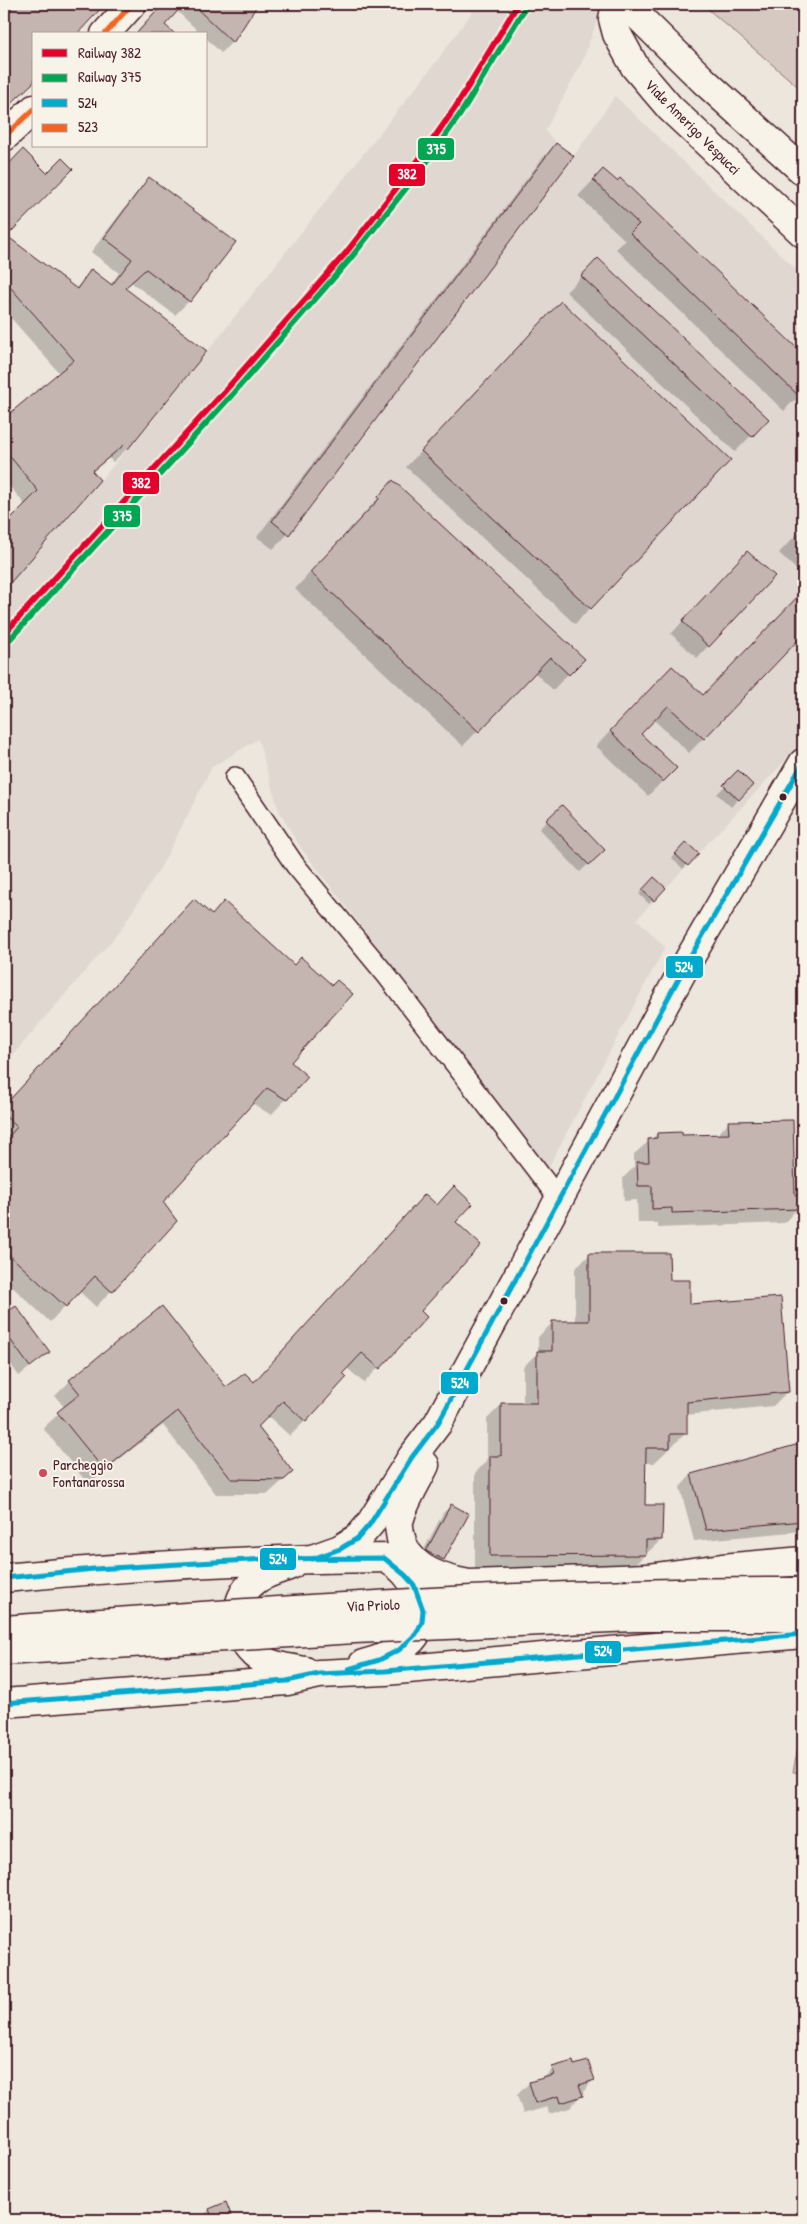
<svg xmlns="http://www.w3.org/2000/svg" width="807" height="2224" viewBox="0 0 807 2224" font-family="'Patrick Hand',sans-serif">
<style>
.built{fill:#e0d7d0}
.green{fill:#d5c9c2;stroke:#907476}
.shadow{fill:#0003}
.building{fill:#c4b5b0;stroke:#4a1f2b}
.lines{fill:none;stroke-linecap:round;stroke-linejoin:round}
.street-casing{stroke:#4a1f2b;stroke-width:22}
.secondary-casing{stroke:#4a1f2b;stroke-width:31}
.primary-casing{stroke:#4a1f2b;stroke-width:31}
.street{stroke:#f7f3e8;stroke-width:19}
.secondary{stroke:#f7f3e8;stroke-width:28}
.primary{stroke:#f7f3e8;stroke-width:28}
.primary-bridge-casing{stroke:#4a1f2b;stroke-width:31;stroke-linecap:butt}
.primary-bridge{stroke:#f7f3e8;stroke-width:28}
.bus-1-casing{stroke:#f7f3e8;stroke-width:9}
.bus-2-casing{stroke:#f7f3e8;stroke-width:9}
.bus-1{stroke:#00a9ce;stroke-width:5}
.bus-2{stroke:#f26522;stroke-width:5}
.rail-1-casing{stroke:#f7f3e8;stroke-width:10}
.rail-2-casing{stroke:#f7f3e8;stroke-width:10}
.rail-1{stroke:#e4002b;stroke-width:6}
.rail-2{stroke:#00a651;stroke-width:6}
.bus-dot{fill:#4a1f2b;stroke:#f7f3e8;stroke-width:2}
.poi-dot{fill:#d1495b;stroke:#f7f3e8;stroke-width:2}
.labels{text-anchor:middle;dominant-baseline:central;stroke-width:4;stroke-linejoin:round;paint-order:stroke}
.street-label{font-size:15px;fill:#4a1f2b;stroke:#f7f3e8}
.poi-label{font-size:15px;fill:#4a1f2b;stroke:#f7f3e8;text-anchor:start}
.line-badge{stroke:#f7f3e8;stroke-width:2}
.badge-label{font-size:14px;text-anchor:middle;font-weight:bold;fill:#fff}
</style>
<rect width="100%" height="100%" fill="#ece6dd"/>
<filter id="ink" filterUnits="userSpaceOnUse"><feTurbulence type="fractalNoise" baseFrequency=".02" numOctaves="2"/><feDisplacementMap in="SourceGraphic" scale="10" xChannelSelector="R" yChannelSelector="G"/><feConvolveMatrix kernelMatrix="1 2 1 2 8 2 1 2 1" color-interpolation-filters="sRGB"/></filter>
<g filter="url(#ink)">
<path class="built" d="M478,4h125l-21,58 -37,69 11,12 -284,378 18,13 284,-378 41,-60 188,180v461l-6,11 -160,171 28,28 -117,221 -247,-320 -22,-37 -21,-72 -46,28 -50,98 -43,67 -115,133v-475l145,-165 284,-359z"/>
<g class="green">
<path d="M702,4h101v87z"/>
<path d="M803,1725v47h-10l9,-44z"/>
</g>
<g class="shadow">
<path d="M14,4h87l-6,8 -61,22v46l-30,28v-91z"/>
<path d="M163,4h93l-24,38 -11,11 -15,-15v-4h-5l-25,-24 -12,15 -1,9h-28z"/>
<path d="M556,144l-268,390 -15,15 -16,-12 284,-377z"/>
<path d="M23,151l-18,85 70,53 17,-18 18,14 9,-12 -28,-21 45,-59 14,-14 39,122 -14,14 -44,-33 -7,6 82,64 -79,97 -14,13 -4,-4 -17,14 7,8 -95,108v-61l21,-22 -21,-26v-59l56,-46 -56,-64v-140z"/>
<path d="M603,170l14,13 3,-3 183,176 -1,51 -8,-7 -10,11 -168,-162 9,-9 -47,-44z"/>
<path d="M583,275l184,144 -32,33 -169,-160z"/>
<path d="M545,319l45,289 -15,16 -169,-157z"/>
<path d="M393,482l175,192 -15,16 -19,-18 -71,74 -168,-157z"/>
<path d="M803,527v49l-24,-23z"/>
<path d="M735,564l-27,82 -11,12 -26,-24z"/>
<path d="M803,592v41l-114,120 -35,-33 -14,15 35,33 -27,28 -52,-50 62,-64 45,14z"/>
<path d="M738,772l14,13 -21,22 -14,-13z"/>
<path d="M562,807l41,43 -23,22 -41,-43z"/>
<path d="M686,844l11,10 -14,15 -11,-11z"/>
<path d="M654,879l10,9 -15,16 -10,-10z"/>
<path d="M224,903l65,159 -3,37 -15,16 -19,-12 -91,99 15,19 -80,86 -17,-16 -29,31 -46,-43v-172l175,-191h32z"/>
<path d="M729,1122l65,74 4,12 -14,15 -126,5v-5h-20l-1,-23 -13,1 -1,-23 11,-11v-13l23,-20 24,3 35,-1z"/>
<path d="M425,1196l30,26 -36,90 6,5 -61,66 -17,-15 -42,53 -15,15 -23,-21 -11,12 36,45 -24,22h-52l-53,-69 -75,59 -45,-56 22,-20 -10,-12 15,-15 156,7 28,-5z"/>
<path d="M590,1254l78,27 21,25 99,85 -15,15 -87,9v18l-32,30h-10v43l17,34 -31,29 -155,2v-98l12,-12v-42l15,-15h21v-37l15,-15v-15l15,-15h22v-53z"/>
<path d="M4,1307l45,45 -30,24 -15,-21z"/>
<path d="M803,1444v87l-109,10 -14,-54 11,-12z"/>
<path d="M451,1506l16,8 -24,46 -8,7 -16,-8 24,-46z"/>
<path d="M573,2067l20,13 -23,28 -21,6 -2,-7 -24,7 -6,-19 12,-12 12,-3 12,-11z"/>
<path d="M803,2132v88h-2z"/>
<path d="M225,2204l7,16h-32l9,-10z"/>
</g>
<g class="building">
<path d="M15,4h90l-28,30h-43v48l-30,28v-92z"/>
<path d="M163,4h21l-19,21 10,9h-39z"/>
<path d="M192,4h66l-25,39z"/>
<path d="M556,143l18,13 -285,379 -17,-14z"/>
<path d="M23,149l24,24 15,-15 11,11 -66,67 70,53 14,-20 21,16 20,-26 -28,-21 45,-61 87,65 -46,60 -44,-33 -21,19 82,63 -79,98 -4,-4 -32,26 8,9 -96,110v-65l34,-34 -34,-42v-31l70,-58 -70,-80v-111z"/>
<path d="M603,169l14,12 3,-3 183,176v46l-173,-167 9,-9 -46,-44z"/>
<path d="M598,258l171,161 -17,18 -171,-161z"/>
<path d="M561,301l170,159 -140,149 -170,-158z"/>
<path d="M393,480l192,179 -16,16 -19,-18 -71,75 -169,-160 69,-73 -1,-2z"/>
<path d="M747,551l28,25 -66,71 -27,-26z"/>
<path d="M803,591v44l-99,104 -36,-33 -27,28 36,34 -14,14 -53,-51 62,-65 31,29z"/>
<path d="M738,770l15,15 -14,15 -16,-15z"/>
<path d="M562,805l43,45 -16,15 -43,-45z"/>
<path d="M686,842l13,12 -11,12 -13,-12z"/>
<path d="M654,877l12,11 -12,13 -12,-11z"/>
<path d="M194,899l18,16 12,-14 70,64 7,-8 31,28 5,-5 16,14 -62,68 17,15 -21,23 -20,-12 -104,114 14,19 -65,71 -17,-16 -29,31 -62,-57v-108l13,-15 -13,-12v-9z"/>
<path d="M793,1120l2,75h4l1,14 -128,4v-5l-20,1v-23h-14l-1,-24h12l-1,-23 9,-1v-5l25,-1v3l47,-1 -1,-13z"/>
<path d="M454,1186l19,18 -17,18 25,23 -60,66 6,6 -47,52 -18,-16 -19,20 4,4 -41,45 -23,-21 -25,26 35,45 -9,8 -53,-1 -53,-68 -74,59 -47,-58 23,-18 -11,-14 93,-74 64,81 19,-14 9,9 171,-188 12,11z"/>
<path d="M589,1253h80l1,27h20v24l91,-7 8,95 -102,10v32h-17v14h-24l-1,57h18l-1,35h-16v15l-156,1v-100h11v-53h36v-52h15v-30h37z"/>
<path d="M16,1306l34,46 -20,15 -26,-36v-17z"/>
<path d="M803,1443v78l-97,9 -15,-56z"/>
<path d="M451,1504l18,10 -25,46 -18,-9z"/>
<path d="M573,2061l1,4 14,-4 7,19 -16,5 4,11 -22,7 -2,-7 -24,7 -6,-21 25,-7 -2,-8z"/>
<path d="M226,2202l7,18h-20l-4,-11z"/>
</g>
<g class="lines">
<g class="street-casing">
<path id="street" d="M235,777l60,88 92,111 171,222"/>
</g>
<g class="secondary-casing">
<g id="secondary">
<path d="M616,4l-3,15 4,15 18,33 35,41 133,125"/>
<path d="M631,4l7,12 66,65 99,90"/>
<path d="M425,1465c-8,17 -20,35 -25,53 -2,4 -1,10 0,15 4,34 39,46 69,51l179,-6 74,-10 81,-7"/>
<path d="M312,1559l28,-10 18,-11 12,-14 42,-67 26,-34 250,-462 115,-198"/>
<path d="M291,1565c-10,4 -22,7 -32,13 -27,16 -27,56 -5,76 13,12 34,14 51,17"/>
<path d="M4,1578c135,-13 271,-20 407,-20"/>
<path d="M363,1664c16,-4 30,-9 43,-19 30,-23 13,-68 -16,-84"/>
<path d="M4,1703l283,-22 32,-7 66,-3 418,-37"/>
</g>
</g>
<g class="primary-casing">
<g id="primary">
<path d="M105,34l27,-30"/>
<path d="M4,137l30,-28"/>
</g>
</g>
<use href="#street" class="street"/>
<use href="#secondary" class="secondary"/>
<use href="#primary" class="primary"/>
<g class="primary-bridge-casing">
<g id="primary-bridge">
<path d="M4,1630c266,-19 532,-39 799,-38"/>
<path d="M4,1651l350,-22 280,-12h169"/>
</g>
</g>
<use href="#primary-bridge" class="primary-bridge"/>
<g class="bus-1-casing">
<g id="bus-1">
<path d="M312,1559l28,-10 18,-11 12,-14 42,-67 26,-34 250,-462 115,-198"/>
<path d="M4,1578l90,-9 172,-10 118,-1 21,17 9,10 9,25 -1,12 -6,12 -17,16 -20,10 -30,9"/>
<path d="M4,1703l283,-22 32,-7 66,-3 418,-37"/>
</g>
</g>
<g class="bus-2-casing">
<g id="bus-2">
<path d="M105,34l27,-30"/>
<path d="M4,137l30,-28"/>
</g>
</g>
<use href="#bus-1" class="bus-1"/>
<use href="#bus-2" class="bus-2"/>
<g class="rail-1-casing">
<path id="rail-1" d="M4,634l220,-242 121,-138 75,-96 35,-50 63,-104"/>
</g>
<g class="rail-2-casing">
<path id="rail-2" d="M10,639l220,-242 120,-138 76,-96 35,-50 64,-105"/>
</g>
<use href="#rail-1" class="rail-1"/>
<use href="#rail-2" class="rail-2"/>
</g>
</g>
<g class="bus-dot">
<circle cx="783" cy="797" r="4.5"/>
<circle cx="504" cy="1301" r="4.5"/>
</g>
<circle class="poi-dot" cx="43" cy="1473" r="5"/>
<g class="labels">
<g class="street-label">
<text transform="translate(693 127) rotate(45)">Viale Amerigo Vespucci</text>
<text transform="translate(373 1605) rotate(-2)">Via Priolo</text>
</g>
<g class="poi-label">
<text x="53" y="1464">Parcheggio<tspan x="53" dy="17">Fontanarossa</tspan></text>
</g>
</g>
<g class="line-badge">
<rect x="417" y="137" width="38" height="24" rx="5" fill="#00a651"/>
<rect x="388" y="163" width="38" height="24" rx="5" fill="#e4002b"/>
<rect x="122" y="471" width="38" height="24" rx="5" fill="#e4002b"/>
<rect x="103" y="504" width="38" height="24" rx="5" fill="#00a651"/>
<rect x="665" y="955" width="39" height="24" rx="5" fill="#00a9ce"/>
<rect x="440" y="1371" width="39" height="24" rx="5" fill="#00a9ce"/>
<rect x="259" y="1547" width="38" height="24" rx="5" fill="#00a9ce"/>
<rect x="584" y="1640" width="38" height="24" rx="5" fill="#00a9ce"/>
</g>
<g class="badge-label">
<text x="436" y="154">375</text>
<text x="407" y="179">382</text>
<text x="141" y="488">382</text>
<text x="122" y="521">375</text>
<text x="684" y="972">524</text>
<text x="460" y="1388">524</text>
<text x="278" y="1564">524</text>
<text x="603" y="1656">524</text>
</g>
<rect width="807" height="2224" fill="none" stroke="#f7f3e8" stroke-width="20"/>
<rect x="10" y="10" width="787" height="2204" fill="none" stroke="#4a1f2b" stroke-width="2" filter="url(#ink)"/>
<rect x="32" y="32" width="175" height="115" fill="#f7f3e8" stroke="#b29e9c"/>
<rect x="42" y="49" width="25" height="8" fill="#e4002b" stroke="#b29e9c"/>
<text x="78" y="58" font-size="15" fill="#4a1f2b">Railway 382</text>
<rect x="42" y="74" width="25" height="8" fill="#00a651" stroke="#b29e9c"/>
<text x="78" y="82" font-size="15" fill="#4a1f2b">Railway 375</text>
<rect x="42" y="99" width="25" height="8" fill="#00a9ce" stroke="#b29e9c"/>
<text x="78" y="108" font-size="15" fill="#4a1f2b">524</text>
<rect x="42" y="124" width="25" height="8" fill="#f26522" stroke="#b29e9c"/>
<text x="78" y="132" font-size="15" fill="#4a1f2b">523</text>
</svg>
